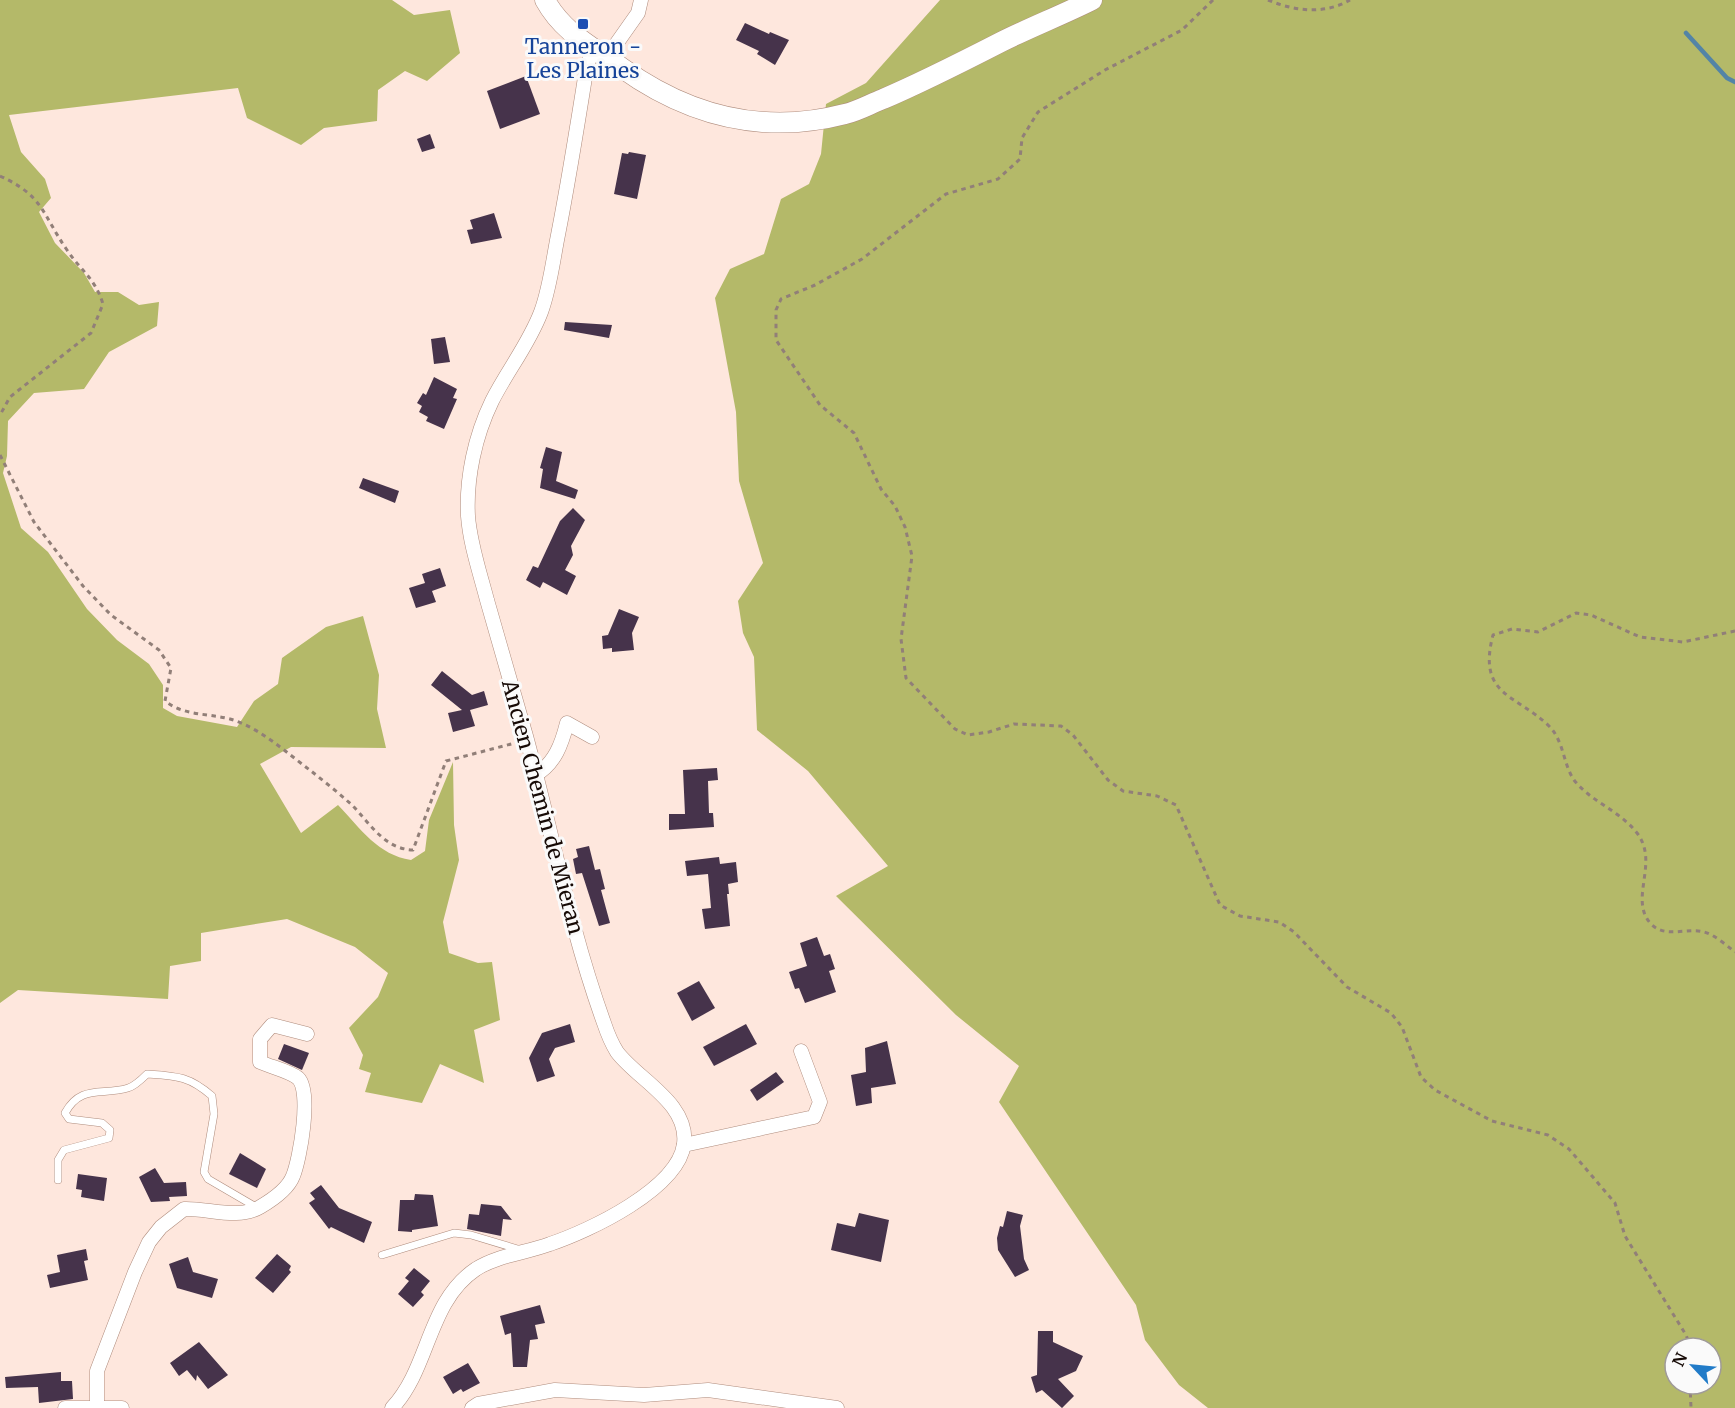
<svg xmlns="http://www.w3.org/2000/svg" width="1735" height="1408" viewBox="0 0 1735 1408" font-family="Merriweather,serif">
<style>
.forest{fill:#b4b969;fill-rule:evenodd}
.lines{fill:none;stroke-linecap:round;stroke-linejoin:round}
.stream{stroke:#5384a6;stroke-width:4.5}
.building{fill:#46334b}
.lane-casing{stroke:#af8c7d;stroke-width:8}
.street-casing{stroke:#af8c7d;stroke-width:15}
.secondary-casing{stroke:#af8c7d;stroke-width:21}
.path{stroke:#917f78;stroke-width:3;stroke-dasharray:4.5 4.5;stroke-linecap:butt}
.lane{stroke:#fff;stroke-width:7}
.street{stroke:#fff;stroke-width:14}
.secondary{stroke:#fff;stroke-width:20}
.transit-dot{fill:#1a4fb4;stroke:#fafafa;stroke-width:2}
.labels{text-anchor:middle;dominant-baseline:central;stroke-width:6;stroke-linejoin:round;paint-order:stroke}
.transit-label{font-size:21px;fill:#164399;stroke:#fafafa}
.street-label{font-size:21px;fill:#160a06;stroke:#fafafa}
</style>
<rect width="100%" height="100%" fill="#fee7dd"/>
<g class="forest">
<path d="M0,0h392l22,15 36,-5 10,43 -33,28 -22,-10 -27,19 -1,31 -53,7 -23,17 -54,-27 -9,-30 -229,27 12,37 24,27 6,19 -12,14 16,31 29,30 11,19h23l21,13 20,-3 -2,24 -48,26 -25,37 -50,4 -26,28 -1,35 -4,17 18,55 27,24 39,57 30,31 32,24 14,21v23l14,8 60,11 17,-26 24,-17 4,-26 44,-31 37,-11 16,59 -2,34 9,39 -95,-1 -31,17 41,69 37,-28c23,24 40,50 73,55l14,-9 4,-31 24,-58 1,63 5,35 -16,62 6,31 29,10 14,-1 8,58 -26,10 10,53 -44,-19 -18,39 -57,-11 6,-19 -12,-4 4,-14 -14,-27 29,-31 10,-24 -33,-26 -68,-28 -86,14v28l-31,5 -2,33 -150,-9 -18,13z"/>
<path d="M940,0h795v1408h-527l-29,-23 -34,-45 -9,-35 -137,-203 20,-36 -63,-51 -120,-119 52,-30 -80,-95 -51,-41 -3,-73 -11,-24 -5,-32 25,-38 -24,-82 -3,-69 -21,-114 15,-29 34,-15 17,-55 28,-15 12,-30 5,-50 40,-21zM1675,1348h36v36h-36z"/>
</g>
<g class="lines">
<path class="stream" d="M1686,33l41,45 8,4"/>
</g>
<g class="building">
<path d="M745,23l24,11 1,-2 19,8 -14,25 -18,-11 2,-3 -23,-11z"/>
<path d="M526,76l14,38 -40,15 -13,-38z"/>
<path d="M430,134l5,14 -13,4 -5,-13z"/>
<path d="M629,152l17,3 -9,44 -23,-5 8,-41 6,1z"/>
<path d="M494,213l8,25 -31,6 -4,-14 6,-1 -3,-9z"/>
<path d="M565,322l47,3 -3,13 -45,-8z"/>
<path d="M445,337l5,25 -16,2 -3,-25z"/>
<path d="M434,377l23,12 -4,9 4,1 -13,30 -18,-8 2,-4 -9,-5 3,-6 -5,-3 6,-10 3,2z"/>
<path d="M546,447l16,5 -6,29 22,9 -3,9 -35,-11 3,-19 -3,-1z"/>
<path d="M363,478l36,13 -4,12 -36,-15z"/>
<path d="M573,508l12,12 -14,26 2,9 -8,15 11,6 -9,19 -24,-13 -3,6 -14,-8 7,-14 5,2 22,-47z"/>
<path d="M440,568l6,18 -14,5 4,11 -20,6 -7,-20 16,-5 -3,-9z"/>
<path d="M619,609l20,8 -7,16 2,17 -22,2v-4l-9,1 -1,-13 6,-1z"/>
<path d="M442,671l30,24 12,-4 4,14 -18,5 5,16 -22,6 -5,-19 14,-3 -31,-25z"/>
<path d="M717,768l1,12 -10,1 1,32h4l1,14 -45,3v-16h16l-2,-44z"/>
<path d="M589,846l6,24 5,-1 5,20 -4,1 9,33 -11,3 -17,-53 -6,1 -3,-15 5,-2 -2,-8z"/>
<path d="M719,857l1,7 16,-2 2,20 -10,2 1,10h-2l3,32 -25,3 -3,-20 9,-1 -3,-34 -21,2 -2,-15z"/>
<path d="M817,937l7,19 6,-2 5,15 -6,2 7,21 -31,11 -6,-15 -4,1 -6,-17 18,-6 -7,-23z"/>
<path d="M699,981l16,27 -23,13 -15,-28z"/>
<path d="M570,1024l5,18 -20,6 -6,11 6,17 -18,6 -8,-24 13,-25z"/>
<path d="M746,1024l11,20 -43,22 -11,-19z"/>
<path d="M887,1041l9,43 -25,4 1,15 -16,3 -5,-31 15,-3 -1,-24z"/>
<path d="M284,1044l25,9 -7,17 -24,-11z"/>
<path d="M776,1072l8,10 -27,19 -7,-11z"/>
<path d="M240,1153l26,16 -9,19 -28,-14z"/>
<path d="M155,1168l9,15 22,-1 1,14 -18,1 1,4 -19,1 -12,-25z"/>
<path d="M78,1174l29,4 -3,23 -23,-4 1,-7 -6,-1z"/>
<path d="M321,1185l18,23 33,14 -8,21 -33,-16 -2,2 -20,-26 6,-4 -5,-6z"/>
<path d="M415,1194l18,1 5,31 -26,4v2l-14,-1 2,-31h14z"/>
<path d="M481,1204l20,2 11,14 -9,-1 -2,17 -34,-7 2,-15 10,1z"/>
<path d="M1007,1211l16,4 -3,11 4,33 5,11 -14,7 -17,-27 -1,-12 3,-12 3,1z"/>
<path d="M859,1213l30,7 -8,42 -50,-12 6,-27 18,4z"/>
<path d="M86,1249l2,11 -4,1 4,19 -38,8 -3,-13 13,-3 -3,-17z"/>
<path d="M277,1254l14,12 -2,4 2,2 -18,21 -18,-15z"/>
<path d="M188,1257l5,15 25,7 -6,19 -35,-10 -8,-24z"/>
<path d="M414,1268l16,13 -9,11 3,3 -11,12 -15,-13 11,-13 -4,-3z"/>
<path d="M540,1305l5,18 -10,2 3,14 -8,1 -3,27h-14l-2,-34 -6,2 -5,-19z"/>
<path d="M1038,1331h15v11l30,14 -7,15 -18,8 16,17 -12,12 -20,-18 -6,3 -5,-16 6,-2z"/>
<path d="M199,1342l29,33 -20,14 -11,-14 -1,6 -9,-11 -8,6 -9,-13z"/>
<path d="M468,1363l12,20 -17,9 -2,-3 -8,5 -10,-17z"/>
<path d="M61,1372v9h11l1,18 -34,4 -1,-16 -32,1 -1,-11z"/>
</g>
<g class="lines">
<g class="lane-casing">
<g id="lane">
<path d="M58,1180v-20l6,-10 45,-12 1,-8 -8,-7 -33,-4 -4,-6c16,-29 37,-17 63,-25 7,-2 14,-9 19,-14 30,2 42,2 65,22l2,18 -10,58 4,7 48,28"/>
<path d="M382,1255l72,-22 17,2 50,15"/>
</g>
</g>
<g class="street-casing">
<g id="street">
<path d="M607,57l31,-44 3,-13"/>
<path d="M535,775c20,-11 27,-32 32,-52l25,14"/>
<path d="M684,1145l130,-28 6,-15 -19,-51"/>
<path d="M97,1407v-36l38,-99 14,-30 12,-15 23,-18c24,-1 54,11 76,-2 12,-7 28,-18 33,-31 7,-17 19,-85 5,-98 -9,-7 -27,-11 -38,-16v-23l12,-14 35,9"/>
<path d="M65,1408h57"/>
<path d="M392,1408c38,-40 35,-106 84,-139 22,-14 50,-16 74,-25 39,-13 128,-55 134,-100 5,-41 -46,-64 -67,-92 -5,-8 -10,-20 -13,-29 -34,-94 -52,-191 -78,-287 -13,-46 -26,-91 -39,-136 -7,-27 -17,-56 -19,-84 -2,-38 7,-80 24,-115 15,-30 37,-57 49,-89 9,-24 12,-52 17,-77 11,-56 20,-113 29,-170l7,-16"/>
<path d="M472,1408l6,-4 77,-14 89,5 64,-5 129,18"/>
</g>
</g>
<g class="secondary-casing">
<path id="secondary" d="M545,0c18,33 48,47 77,68 67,48 142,67 223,46 13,-3 25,-10 38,-15 40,-17 79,-37 118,-57 30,-15 61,-27 91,-42"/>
</g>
<g class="path">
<path d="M1213,0l-31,30 -77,40 -67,42 -16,26 -2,21 -22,20 -52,15 -84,65 -47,26 -34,14 -5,11v30l44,65 34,28 27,56 14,17 10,21 7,29 -11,83 5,39 49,51 13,6 21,-3 25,-8 47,2 12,9 35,45 15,11 34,5 19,9 44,100 20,11 39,6 15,10 53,55 44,26 11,14 19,50 14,13 57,31 56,14 21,14 46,54 10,33 61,99 5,13"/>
<path d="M1268,0c26,11 56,15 82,0"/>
<path d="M0,176c44,20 42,38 67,74 14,21 28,28 36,54l-12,29 -81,64 -10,18"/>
<path d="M0,455l34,67 49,64 28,29 48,35 12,18 -6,33c19,15 42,12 65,18 29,8 57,34 81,52 14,11 29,23 42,35 18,19 32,43 60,44l33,-89 69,-18"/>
<path d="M1735,631l-52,11 -43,-5 -49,-22 -15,-2 -38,19 -26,-3 -19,6c-16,61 23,59 56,91 15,15 14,38 25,54 17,22 45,30 63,53 23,30 -9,66 14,91 15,15 36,3 53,8 11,3 22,13 31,20"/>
<path d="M1690,1384l1,24"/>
</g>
<use href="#lane" class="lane"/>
<use href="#street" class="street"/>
<use href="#secondary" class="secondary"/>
</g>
<rect class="transit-dot" x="577" y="18" width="12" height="12" rx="3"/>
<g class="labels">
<g class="transit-label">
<text x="583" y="46">Tanneron -<tspan x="583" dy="24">Les Plaines</tspan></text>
</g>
<g class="street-label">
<text transform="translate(543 807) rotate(75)">Ancien Chemin de Mieran</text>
</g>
</g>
<g transform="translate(1693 1366) rotate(296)"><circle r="28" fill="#fafafa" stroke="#9f9a98" stroke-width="1.5"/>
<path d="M0-4.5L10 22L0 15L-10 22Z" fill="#217bc8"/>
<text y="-9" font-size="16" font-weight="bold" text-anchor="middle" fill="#160a06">N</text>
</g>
</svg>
